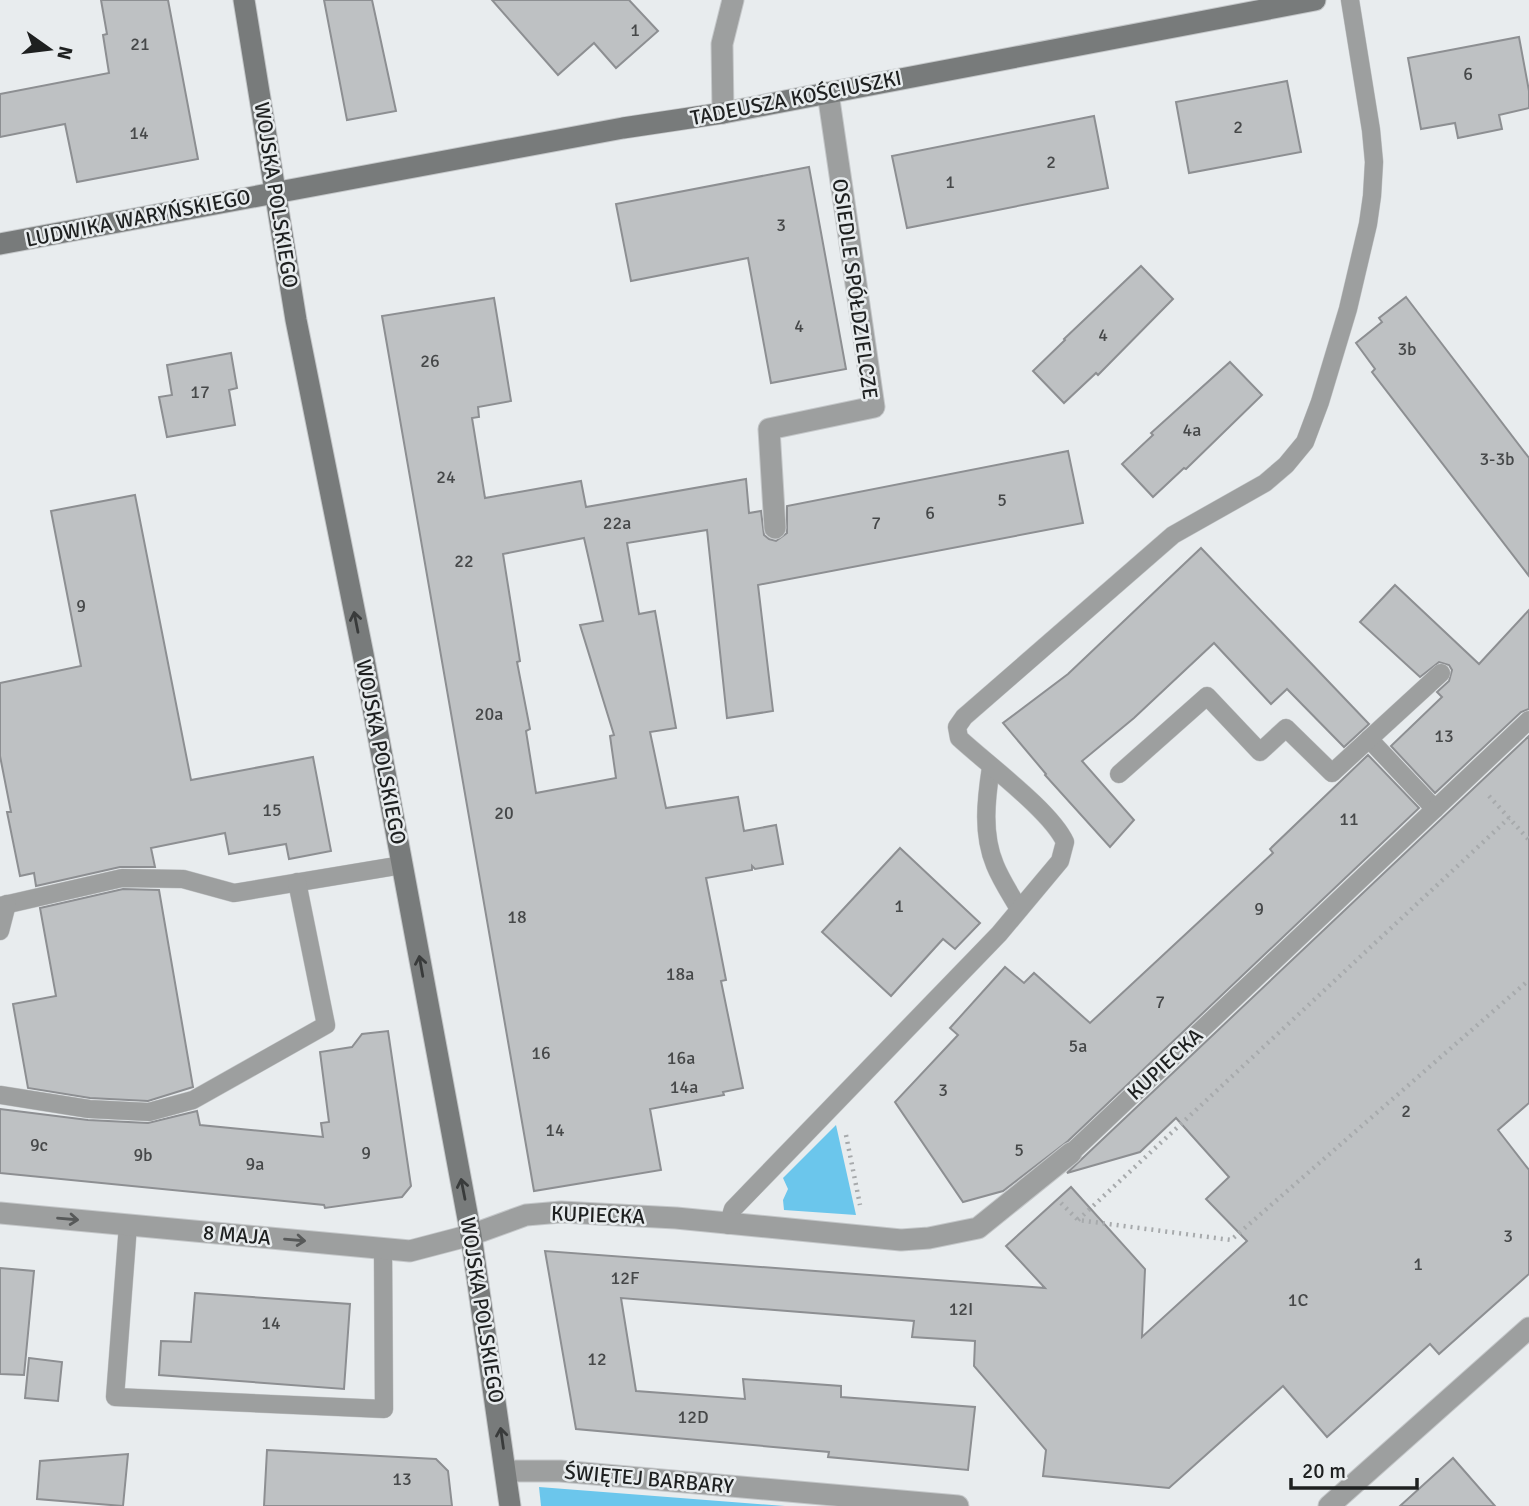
<svg xmlns="http://www.w3.org/2000/svg" width="1529" height="1506" viewBox="0 0 1529 1506" font-family="Signika,sans-serif">
<style>
.green{fill:#6bc6ec}
.building{fill:#bec1c3;stroke:#8d8f92;stroke-width:2;fill-rule:evenodd}
.lines{fill:none;stroke-linecap:round;stroke-linejoin:round}
.lane-casing{stroke:#c4c7c9;stroke-width:19}
.street-casing{stroke:#c4c7c9;stroke-width:23}
.secondary-casing{stroke:#c4c7c9;stroke-width:23}
.path{stroke:#a7aaac;stroke-width:4.5;stroke-dasharray:2 5;stroke-linecap:butt}
.lane{stroke:#9d9f9f;stroke-width:18}
.street{stroke:#9d9f9f;stroke-width:21}
.secondary{stroke:#787b7b;stroke-width:21}
.oneway{stroke:#393b3b}
.oneway2{stroke:#575959}
.labels{text-anchor:middle;dominant-baseline:central;stroke-width:5;stroke-linejoin:round;paint-order:stroke}
.number-label{font-size:18px;fill:#464849}
.street-label{font-size:21px;fill:#1e2020;stroke:#e8ecee}
</style>
<rect width="100%" height="100%" fill="#e8ecee"/>
<g class="green">
<path d="M836,1125l20,90 -72,-5 -1,-10 5,-11 -5,-11z"/>
<path d="M539,1487l246,19h-244z"/>
</g>
<g class="building">
<path d="M101,0h67l30,159 -121,23 -12,-58 -65,13v-43l109,-21 -6,-38 4,-1z"/>
<path d="M324,0h48l24,111 -49,9z"/>
<path d="M492,0h137l29,31 -42,37 -22,-25 -36,32z"/>
<path d="M1519,37l10,54v17l-30,7 3,14 -44,9 -3,-15 -34,6 -13,-71z"/>
<path d="M1287,81l14,71 -112,21 -13,-71z"/>
<path d="M1094,116l14,72 -201,40 -15,-72z"/>
<path d="M809,167l37,202 -75,14 -23,-125 -117,23 -15,-77z"/>
<path d="M1141,266l32,33 -75,76 -2,-2 -32,30 -31,-32 32,-31 -1,-1z"/>
<path d="M1406,297l123,161v118l-157,-204 3,-3 -19,-26 26,-21 -3,-4z"/>
<path d="M494,298l17,103 -33,6 1,10 -7,1 13,80 96,-17 5,26 160,-28 3,34 12,-2 3,24 5,4 7,2 11,-8v-27l281,-55 15,72 -325,62 15,126 -46,7 -20,-188 -80,13 12,71 16,-3 21,117 -26,4 16,76 72,-11 6,34 32,-6 7,39 -28,5 -3,-3v4l-46,8 20,102 -5,1 22,107 -20,4 1,3 -74,14 11,61 -127,21 -152,-875zM584,538l19,83 -23,4 34,110 -4,1 6,42 -80,15 -10,-62 4,-2 -13,-67 3,-1 -17,-107z"/>
<path d="M231,353l6,35 -8,2 6,35 -68,12 -8,-40 13,-2 -5,-30z"/>
<path d="M1230,362l32,33 -76,74 -2,-1 -31,29 -31,-33 31,-29 -2,-2z"/>
<path d="M135,495l56,285 122,-23 18,94 -42,8 -3,-15 -57,10 -4,-21 -74,15 4,19h-35l-84,19 -2,-13 -14,3 -13,-64h4l-11,-56v-73l81,-17 -30,-155z"/>
<path d="M1201,548l168,176 -25,23 -57,-58 -16,15 -57,-61 -80,75 -52,43 52,59 -24,27 -65,-72 1,-1 -43,-51 65,-49z"/>
<path d="M1395,585l84,79 50,-54v99l-8,3 -86,81 -44,-47 51,-49 -5,-5 12,-11 3,-11 -3,-5 -10,-3 -19,15 -60,-55z"/>
<path d="M1529,736v367l-31,27 31,40v104l-90,80 -9,-10 -103,93 -44,-51 -114,102 -126,-12 3,-26 -72,-84 1,-25 -63,-4 2,-16 -293,-23 15,93 109,8 -2,-20 98,7v11l134,10 -7,63 -140,-13 1,-5 -253,-23 -31,-178 500,37 -39,-42 65,-59 74,82 -3,68 105,-96 -41,-42 23,-22 -53,-59 -36,34 -73,21z"/>
<path d="M1368,755l51,53 -351,333 -65,50 -40,11 -68,-100 63,-67 -8,-7 55,-61 19,16 10,-10 56,50 183,-170 -3,-4z"/>
<path d="M900,848l80,75 -25,26 -12,-10 -52,57 -69,-64z"/>
<path d="M123,889l36,1 34,197 -45,14 -58,-3 -62,-10 -15,-84 43,-8 -16,-88z"/>
<path d="M388,1031l23,155 -9,11 -77,11 -1,-3 -324,-32v-64l88,11 60,3 49,-12 3,14 123,12 -2,-14 8,-1 -9,-70 32,-5 10,-13z"/>
<path d="M0,1268l34,3 -10,104 -24,-1z"/>
<path d="M195,1293l155,11 -6,85 -185,-14 2,-34 30,1z"/>
<path d="M29,1358l33,4 -4,39 -33,-3z"/>
<path d="M267,1450l169,9 12,12 4,35h-188z"/>
<path d="M128,1454l-5,52 -86,-7 3,-38z"/>
<path d="M1453,1458l42,48h-95z"/>
</g>
<g class="lines">
<g class="lane-casing">
<g id="lane">
<path d="M1369,739l66,70"/>
<path d="M991,767c-5,33 -9,67 4,98 6,15 16,30 24,44"/>
<path d="M1119,774l88,-78 53,56 26,-24 46,45 109,-100"/>
<path d="M0,906l122,-28 61,1 51,14 168,-28"/>
<path d="M0,931l7,-27"/>
<path d="M0,1095l89,14 60,3 44,-12 133,-75 -29,-143"/>
<path d="M1071,1153l458,-433"/>
<path d="M128,1225l-13,172 269,12 -1,-161"/>
<path d="M728,1225l5,-16 266,-275 61,-73 5,-19c-14,-31 -78,-78 -106,-104l-2,-11 7,-10 209,-182 92,-52 21,-18 19,-23 15,-40 28,-93 20,-85 4,-28 2,-34 -3,-32 -21,-130"/>
</g>
</g>
<g class="street-casing">
<g id="street">
<path d="M723,113l-1,-69 11,-44"/>
<path d="M775,528l-6,-99 105,-22 -46,-314"/>
<path d="M0,1213l410,38 61,-16 55,-20 35,-3 115,6 225,22 28,-2 49,-10 93,-75"/>
<path d="M507,1471h53l398,35"/>
<path d="M1329,1506l200,-178"/>
</g>
</g>
<g class="secondary-casing">
<g id="secondary">
<path d="M244,0l52,320 67,334 108,581 39,271"/>
<path d="M0,244l623,-116 100,-15 592,-113"/>
</g>
</g>
<g class="path">
<path d="M1489,796l40,44"/>
<path d="M846,1135l14,70"/>
<path d="M1061,1203l17,17 153,20 298,-260"/>
<path d="M1078,1220l431,-402"/>
</g>
<use href="#lane" class="lane"/>
<use href="#street" class="street"/>
<use href="#secondary" class="secondary"/>
</g>
<defs><path id="oneway-shaft" d="M-6 0H5M1.5-3L5.5 0L1.5 3" fill="none" stroke-width="1.6" stroke-linecap="round" stroke-linejoin="round" transform="scale(1.75)"/></defs>
<g class="oneway">
<use href="#oneway-shaft" transform="translate(356 622) rotate(-101)"/>
<use href="#oneway-shaft" transform="translate(421 966) rotate(-100)"/>
<use href="#oneway-shaft" transform="translate(463 1189) rotate(-101)"/>
<use href="#oneway-shaft" transform="translate(502 1438) rotate(-98)"/>
</g>
<g class="oneway2">
<use href="#oneway-shaft" transform="translate(68 1219) rotate(5)"/>
<use href="#oneway-shaft" transform="translate(295 1240) rotate(5)"/>
</g>
<g class="labels">
<g class="number-label">
<text x="635" y="30">1</text>
<text x="140" y="44">21</text>
<text x="1468" y="74">6</text>
<text x="1238" y="127">2</text>
<text x="139" y="133">14</text>
<text x="1051" y="162">2</text>
<text x="950" y="182">1</text>
<text x="781" y="225">3</text>
<text x="799" y="326">4</text>
<text x="1103" y="335">4</text>
<text x="1407" y="349">3b</text>
<text x="430" y="361">26</text>
<text x="200" y="392">17</text>
<text x="1192" y="430">4a</text>
<text x="1497" y="459">3-3b</text>
<text x="446" y="477">24</text>
<text x="1002" y="500">5</text>
<text x="930" y="513">6</text>
<text x="617" y="523">22a</text>
<text x="876" y="523">7</text>
<text x="464" y="561">22</text>
<text x="81" y="606">9</text>
<text x="489" y="714">20a</text>
<text x="1444" y="736">13</text>
<text x="272" y="810">15</text>
<text x="504" y="813">20</text>
<text x="1349" y="819">11</text>
<text x="899" y="906">1</text>
<text x="1259" y="909">9</text>
<text x="517" y="917">18</text>
<text x="680" y="974">18a</text>
<text x="1160" y="1002">7</text>
<text x="1078" y="1046">5a</text>
<text x="541" y="1053">16</text>
<text x="681" y="1058">16a</text>
<text x="684" y="1087">14a</text>
<text x="943" y="1090">3</text>
<text x="1406" y="1111">2</text>
<text x="555" y="1130">14</text>
<text x="39" y="1145">9c</text>
<text x="1019" y="1150">5</text>
<text x="366" y="1153">9</text>
<text x="143" y="1155">9b</text>
<text x="255" y="1164">9a</text>
<text x="1508" y="1236">3</text>
<text x="1418" y="1264">1</text>
<text x="625" y="1278">12F</text>
<text x="1298" y="1300">1C</text>
<text x="961" y="1309">12I</text>
<text x="271" y="1323">14</text>
<text x="597" y="1359">12</text>
<text x="693" y="1417">12D</text>
<text x="402" y="1479">13</text>
</g>
<g class="street-label">
<text transform="translate(796 98) rotate(-11)">TADEUSZA KOŚCIUSZKI</text>
<text transform="translate(276 195) rotate(81)">WOJSKA POLSKIEGO</text>
<text transform="translate(138 218) rotate(-11)">LUDWIKA WARYŃSKIEGO</text>
<text transform="translate(855 289) rotate(82)">OSIEDLE SPÓŁDZIELCZE</text>
<text transform="translate(381 752) rotate(79)">WOJSKA POLSKIEGO</text>
<text transform="translate(1165 1064) rotate(-43)">KUPIECKA</text>
<text transform="translate(598 1215) rotate(2)">KUPIECKA</text>
<text transform="translate(237 1235) rotate(5)">8 MAJA</text>
<text transform="translate(482 1310) rotate(81)">WOJSKA POLSKIEGO</text>
<text transform="translate(649 1479) rotate(5)">ŚWIĘTEJ BARBARY</text>
</g>
</g>
<g transform="translate(49 49) rotate(104)" stroke="#e8ecee" stroke-width="5" paint-order="stroke">
<path d="M0-5L12 26L0 18L-12 26Z" fill="#1e2020"/>
<text y="-10" font-size="19" font-weight="bold" text-anchor="middle" fill="#1e2020">N</text>
</g>
<path d="M1291 1478v10h126v-10" fill="none" stroke="#1e2020" stroke-width="3.5"/>
<text x="1302" y="1478" font-size="21" fill="#1e2020" stroke="#e8ecee" stroke-width="5" paint-order="stroke">20 m</text>
</svg>
